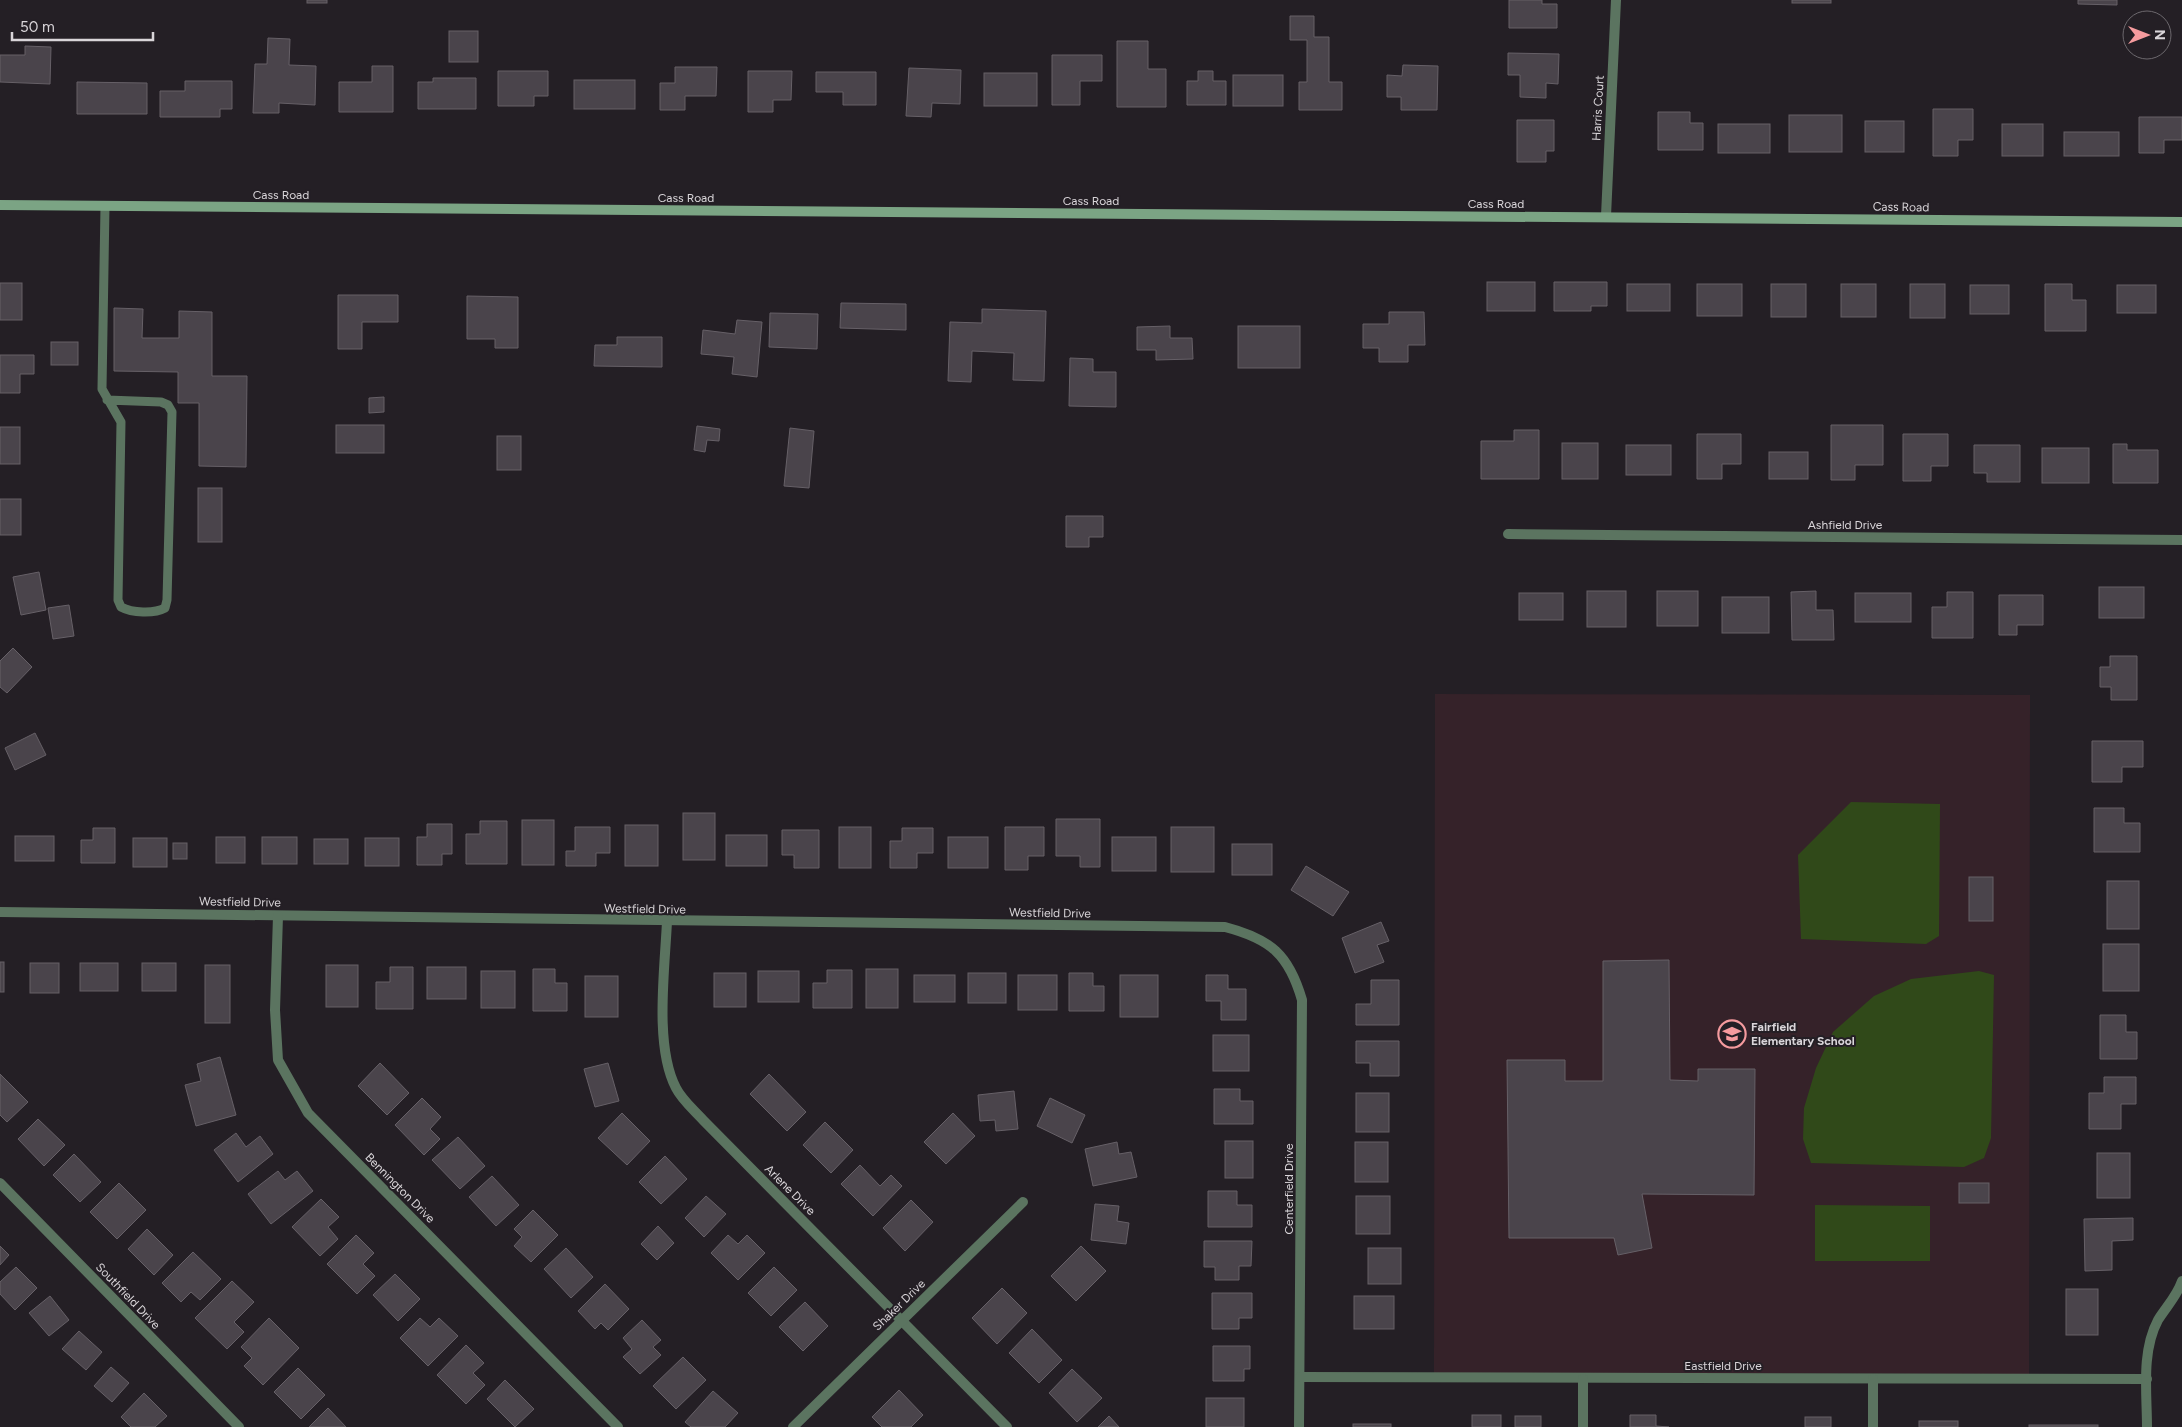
<svg xmlns="http://www.w3.org/2000/svg" width="2182" height="1427" viewBox="0 0 2182 1427" font-family="Figtree,sans-serif">
<style>
.education{fill:#352229}
.green{fill:#304919}
.building{fill:#4a444b;stroke:#666067}
.lines{fill:none;stroke-linecap:round;stroke-linejoin:round}
.lane{stroke:#5b7460;stroke-width:9}
.street{stroke:#5b7460;stroke-width:10}
.secondary{stroke:#7ba484;stroke-width:10}
.labels{text-anchor:middle;dominant-baseline:central;stroke-width:4;stroke-linejoin:round;paint-order:stroke}
.street-label{font-size:12px;fill:#d9d5d9;stroke:#241f25}
.poi-label{font-size:12px;font-weight:bold;fill:#d9d5d9;stroke:#241f25;text-anchor:start}
</style>
<rect width="100%" height="100%" fill="#241f25"/>
<path class="education" d="M1435,694l595,1 -1,679 -595,-1z"/>
<g class="green">
<path d="M1851,802l89,2 -1,132 -13,8 -125,-5 -3,-84z"/>
<path d="M1979,971l15,4 -3,163 -7,20 -20,9 -153,-4 -8,-24 1,-31 12,-40 17,-36 41,-36 37,-17z"/>
<path d="M1815,1205l115,1v55h-115z"/>
</g>
<g class="building">
<rect x="307" y="0" width="20" height="3"/>
<path d="M1509,0h33v4h15v24h-48z"/>
<rect x="1792" y="0" width="39" height="3"/>
<path d="M2078,0h39v5l-39,-1z"/>
<path d="M1290,16h24v21h15v45h13v28h-43v-28h8v-42h-17z"/>
<rect x="449" y="31" width="29" height="31"/>
<path d="M268,38l22,1 -1,26 27,1 -1,39 -36,-2v10h-26l2,-49h12z"/>
<path d="M1117,41h31v28h18v38h-49z"/>
<path d="M25,46l26,1 -1,37 -50,-2v-27h25z"/>
<path d="M1508,53l51,1 -1,30 -12,-1v15l-26,-1v-22h-12z"/>
<path d="M1052,55h50v26h-22v24h-28z"/>
<path d="M1403,65l35,1 -1,44h-36v-13h-14v-22l15,1z"/>
<path d="M372,66h21v46h-54v-30h33z"/>
<path d="M675,67h42l-1,29h-31v14h-25v-27h15z"/>
<path d="M909,68l52,2 -1,34 -28,-1 -1,14 -25,-1z"/>
<path d="M498,71h50v25h-14v10h-36z"/>
<path d="M748,71h44l-1,29h-18v12h-25z"/>
<path d="M1198,71h15v10h13v24h-39v-24h11z"/>
<path d="M816,72h60v33h-33v-13h-27z"/>
<rect x="984" y="73" width="53" height="33"/>
<rect x="1233" y="75" width="50" height="31"/>
<path d="M433,78h43v31h-58v-27h15z"/>
<rect x="574" y="80" width="61" height="29"/>
<path d="M185,81h47v28h-12v8h-60v-26h25z"/>
<path d="M77,82l70,1v31h-70z"/>
<path d="M1933,109h40v31h-15v16h-25z"/>
<path d="M1658,112h32v11h13v27h-45z"/>
<rect x="1789" y="115" width="53" height="37"/>
<path d="M2139,117h43v23h-18v13h-25z"/>
<path d="M1517,120h37v31h-8v11h-29z"/>
<rect x="1865" y="121" width="39" height="31"/>
<rect x="1718" y="124" width="52" height="29"/>
<rect x="2002" y="124" width="41" height="32"/>
<rect x="2064" y="132" width="55" height="24"/>
<rect x="1487" y="282" width="48" height="29"/>
<path d="M1554,282h53v24h-16v5h-37z"/>
<rect x="0" y="283" width="22" height="37"/>
<rect x="1627" y="284" width="43" height="27"/>
<rect x="1697" y="284" width="45" height="32"/>
<rect x="1771" y="284" width="35" height="33"/>
<rect x="1841" y="284" width="35" height="33"/>
<rect x="1910" y="284" width="35" height="34"/>
<path d="M2045,284h27v16h14v31h-41z"/>
<rect x="1970" y="285" width="39" height="29"/>
<rect x="2117" y="285" width="39" height="28"/>
<path d="M338,295h60v27h-36v27h-24z"/>
<path d="M467,296l51,1v51h-23v-9h-28z"/>
<path d="M841,303l65,1v26l-66,-2z"/>
<path d="M114,308l29,1 -1,29h37v-27l33,1v64h35l-1,91 -47,-1v-63h-21v-31l-64,-1z"/>
<path d="M982,309l64,2 -2,70 -31,-1 1,-27 -42,-2 -1,31 -23,-1 2,-59 32,1z"/>
<path d="M1389,312h35l1,33h-17v17h-29v-14h-16v-24h26z"/>
<path d="M770,313l48,1 -1,35 -48,-2z"/>
<path d="M737,320l25,2 -5,55 -25,-3 2,-17 -33,-3 2,-24 32,4z"/>
<path d="M1170,326v12h22l1,21 -37,1v-10h-19v-23z"/>
<rect x="1238" y="326" width="62" height="42"/>
<path d="M617,337h45v30l-68,-1 1,-21h22z"/>
<rect x="51" y="342" width="27" height="23"/>
<path d="M0,355h34v19h-14v19h-20z"/>
<path d="M1070,358l23,1v13h23v35l-47,-1z"/>
<path d="M384,397v15l-15,1v-15z"/>
<rect x="336" y="425" width="48" height="28"/>
<path d="M1831,425h52v40h-28v15h-24z"/>
<path d="M697,426l23,3 -1,12 -12,-1 -2,12 -11,-2z"/>
<rect x="0" y="427" width="20" height="37"/>
<path d="M790,428l24,3 -5,57 -25,-2z"/>
<path d="M1514,430h25v49h-58v-38h33z"/>
<path d="M1697,434h44v30h-19v15h-25z"/>
<path d="M1903,434h45v32h-17v15h-28z"/>
<rect x="497" y="436" width="24" height="34"/>
<rect x="1562" y="443" width="36" height="36"/>
<path d="M2113,444h14v6h31v33h-45z"/>
<rect x="1626" y="445" width="45" height="30"/>
<path d="M1974,445h46v37h-33v-9h-13z"/>
<rect x="2042" y="448" width="47" height="35"/>
<rect x="1769" y="452" width="39" height="27"/>
<rect x="198" y="488" width="24" height="54"/>
<rect x="0" y="499" width="21" height="36"/>
<path d="M1066,516h37v21h-14v10h-23z"/>
<path d="M39,572l7,38 -25,5 -8,-38z"/>
<rect x="2099" y="587" width="45" height="31"/>
<rect x="1587" y="591" width="39" height="36"/>
<rect x="1657" y="591" width="41" height="35"/>
<path d="M1816,591v19h17l1,30h-42l-1,-48z"/>
<path d="M1947,592h26v46h-41v-31h15z"/>
<rect x="1519" y="593" width="44" height="27"/>
<rect x="1855" y="593" width="56" height="29"/>
<path d="M1999,595h44v30h-26v10h-18z"/>
<rect x="1722" y="597" width="47" height="36"/>
<path d="M69,605l5,31 -21,3 -5,-31z"/>
<path d="M13,648l19,19 -25,26 -7,-6v-26z"/>
<path d="M2110,656h27v44h-26v-13h-11v-20h10z"/>
<path d="M35,733l11,22 -31,15 -10,-22z"/>
<path d="M2092,741h51v26h-21v15h-30z"/>
<path d="M2094,808h30v15h16v29h-46z"/>
<rect x="683" y="813" width="32" height="47"/>
<path d="M1056,819h44v48h-20v-11h-24z"/>
<rect x="522" y="820" width="32" height="45"/>
<path d="M480,821h27v43h-41v-30h14z"/>
<path d="M427,824h25v30h-10v11h-25v-28h10z"/>
<rect x="625" y="825" width="33" height="41"/>
<path d="M575,827h35v26h-14v13h-30v-15h9z"/>
<rect x="839" y="827" width="32" height="41"/>
<path d="M1005,827h39v29h-16v14h-23z"/>
<rect x="1171" y="827" width="43" height="45"/>
<path d="M93,828h22v35h-34v-23h12z"/>
<path d="M902,828h31v25h-16v15h-27v-27h12z"/>
<path d="M782,830h37v38h-25v-13h-12z"/>
<rect x="726" y="835" width="41" height="31"/>
<rect x="15" y="836" width="39" height="25"/>
<rect x="216" y="837" width="29" height="26"/>
<rect x="262" y="837" width="35" height="27"/>
<rect x="948" y="837" width="40" height="31"/>
<rect x="1112" y="837" width="44" height="34"/>
<rect x="133" y="838" width="34" height="29"/>
<rect x="365" y="838" width="34" height="28"/>
<rect x="314" y="839" width="34" height="25"/>
<rect x="173" y="843" width="14" height="16"/>
<rect x="1232" y="844" width="40" height="31"/>
<path d="M1306,866l43,26 -16,24 -42,-26z"/>
<rect x="1969" y="877" width="24" height="44"/>
<rect x="2107" y="881" width="32" height="48"/>
<path d="M1381,922l8,19 -12,4 7,17 -29,11 -13,-35z"/>
<rect x="2103" y="944" width="36" height="47"/>
<path d="M1669,960l1,120 28,1v-12h57l-1,126 -112,-1 10,54 -34,7 -4,-17h-105l-2,-178h58v21h38v-120z"/>
<rect x="0" y="962" width="4" height="30"/>
<rect x="30" y="963" width="29" height="30"/>
<rect x="80" y="963" width="38" height="28"/>
<rect x="142" y="963" width="34" height="28"/>
<rect x="205" y="965" width="25" height="58"/>
<rect x="326" y="965" width="32" height="42"/>
<path d="M390,967h23v42h-37v-27h14z"/>
<rect x="427" y="967" width="39" height="32"/>
<path d="M533,969h22v14h12v28h-34z"/>
<rect x="866" y="969" width="32" height="39"/>
<path d="M827,970h25v38h-39v-25h14z"/>
<rect x="481" y="971" width="34" height="37"/>
<rect x="758" y="971" width="41" height="31"/>
<rect x="714" y="973" width="32" height="34"/>
<rect x="968" y="973" width="38" height="30"/>
<path d="M1069,973h24v13h11v25h-35z"/>
<rect x="914" y="975" width="41" height="27"/>
<rect x="1018" y="975" width="39" height="35"/>
<rect x="1120" y="975" width="38" height="42"/>
<path d="M1206,975h22v14h18v31h-25v-19h-15z"/>
<rect x="585" y="976" width="33" height="41"/>
<path d="M1371,980h28v45h-43v-21h15z"/>
<path d="M2100,1015h26v17h11v27h-37z"/>
<rect x="1213" y="1035" width="36" height="36"/>
<path d="M1356,1041h43v35h-29v-13h-14z"/>
<path d="M220,1057l16,58 -40,11 -11,-41 16,-4 -4,-17z"/>
<path d="M380,1063l29,30 -22,22 -29,-29z"/>
<path d="M608,1063l11,38 -24,6 -11,-38z"/>
<path d="M0,1074l28,28 -21,20 -7,-7z"/>
<path d="M769,1074l37,38 -19,19 -37,-37z"/>
<path d="M2104,1077h32v27h-15v25h-32v-36h15z"/>
<path d="M1214,1089h26v12h13v23h-39z"/>
<path d="M1014,1091l4,38 -22,2 -1,-11 -15,1 -2,-26z"/>
<rect x="1356" y="1093" width="33" height="39"/>
<path d="M422,1098l19,19 -11,12 10,10 -16,16 -29,-30z"/>
<path d="M1050,1098l35,17 -13,28 -35,-17z"/>
<path d="M622,1113l28,28 -23,24 -29,-27z"/>
<path d="M953,1113l22,23 -29,28 -22,-22z"/>
<path d="M38,1119l27,26 -21,21 -26,-27z"/>
<path d="M825,1122l28,28 -22,23 -28,-28z"/>
<path d="M236,1133l10,14 14,-11 13,18 -35,28 -24,-32z"/>
<path d="M458,1137l27,29 -25,23 -28,-29z"/>
<rect x="1225" y="1141" width="28" height="37"/>
<path d="M1117,1142l2,12 12,-2 6,25 -44,9 -8,-37z"/>
<rect x="1355" y="1142" width="33" height="40"/>
<rect x="2097" y="1153" width="33" height="45"/>
<path d="M74,1154l27,28 -21,20 -27,-27z"/>
<path d="M665,1156l22,23 -26,25 -22,-22z"/>
<path d="M860,1165l20,21 11,-11 11,11 -29,30 -32,-32z"/>
<path d="M278,1171l7,9 12,-9 16,20 -42,33 -23,-30z"/>
<path d="M492,1176l27,29 -23,21 -27,-29z"/>
<path d="M119,1183l27,27 -29,29 -27,-27z"/>
<rect x="1959" y="1183" width="30" height="20"/>
<path d="M1208,1191h29v14h15v22h-44z"/>
<path d="M706,1196l20,18 -22,23 -19,-19z"/>
<rect x="1356" y="1196" width="34" height="38"/>
<path d="M321,1199l18,18 -11,10 10,12 -18,17 -28,-29z"/>
<path d="M911,1200l22,22 -28,29 -22,-23z"/>
<path d="M1095,1204l24,2 -2,15 12,2 -3,21 -35,-4z"/>
<path d="M533,1210l25,25 -27,27 -17,-16 8,-9 -8,-8z"/>
<path d="M2133,1218v22l-21,1v29l-27,1 -1,-52z"/>
<path d="M658,1226l16,17 -17,17 -16,-16z"/>
<path d="M147,1229l26,26 -19,20 -26,-26z"/>
<path d="M356,1235l18,18 -11,11 12,12 -18,18 -30,-30z"/>
<path d="M728,1235l10,9 9,-9 18,18 -27,27 -27,-27z"/>
<path d="M1204,1241h48l-1,25h-12v14h-24v-13h-11z"/>
<path d="M0,1246l9,9 -9,10z"/>
<path d="M1081,1246l25,25 -30,30 -25,-25z"/>
<path d="M566,1248l27,29 -22,21 -27,-29z"/>
<rect x="1368" y="1248" width="33" height="36"/>
<path d="M193,1252l28,27 -21,21 -9,-8 -10,10 -19,-19z"/>
<path d="M16,1267l21,21 -22,22 -15,-16v-12z"/>
<path d="M774,1267l23,23 -26,26 -23,-23z"/>
<path d="M395,1274l25,25 -22,22 -25,-26z"/>
<path d="M232,1281l22,21 -20,20 10,10 -17,17 -32,-31z"/>
<path d="M605,1284l24,25 -21,21 -7,-7 -6,6 -17,-18z"/>
<path d="M1002,1288l25,25 -30,31 -25,-26z"/>
<rect x="2066" y="1289" width="32" height="46"/>
<path d="M1212,1293h40v25h-13v11h-27z"/>
<path d="M50,1296l19,24 -20,16 -20,-23z"/>
<rect x="1354" y="1296" width="40" height="33"/>
<path d="M805,1302l23,24 -25,25 -24,-24z"/>
<path d="M269,1318l30,30 -36,37 -19,-19 8,-8 -11,-11z"/>
<path d="M420,1318l10,9 9,-9 19,18 -30,30 -28,-28z"/>
<path d="M642,1320l19,20 -8,7 8,8 -21,19 -17,-17 9,-8 -9,-11z"/>
<path d="M1032,1329l30,31 -23,23 -30,-30z"/>
<path d="M79,1331l23,21 -16,18 -24,-21z"/>
<path d="M466,1345l18,18 -11,10 12,12 -19,19 -29,-29z"/>
<path d="M1213,1346h37v23h-6v12h-31z"/>
<path d="M683,1357l23,23 -30,29 -23,-23z"/>
<path d="M111,1367l18,16 -17,19 -18,-16z"/>
<path d="M298,1368l27,27 -24,24 -27,-27z"/>
<path d="M1072,1369l30,29 -25,24 -28,-29z"/>
<path d="M505,1380l29,29 -19,18 -28,-28z"/>
<path d="M899,1390l24,25 -12,12h-29l-10,-10z"/>
<path d="M713,1391l25,22 -13,14h-34l-6,-5z"/>
<path d="M144,1393l23,23 -12,11h-24l-10,-10z"/>
<rect x="1206" y="1398" width="38" height="29"/>
<path d="M328,1408l18,19h-37z"/>
<rect x="1472" y="1415" width="29" height="12"/>
<path d="M1630,1415h26v11l13,1h-39z"/>
<path d="M1109,1416l10,11h-21z"/>
<rect x="1515" y="1416" width="26" height="11"/>
<rect x="1805" y="1417" width="26" height="10"/>
<rect x="1919" y="1421" width="39" height="6"/>
<rect x="1353" y="1424" width="38" height="3"/>
<rect x="2029" y="1425" width="69" height="2"/>
</g>
<g class="lines">
<path class="lane" d="M105,206l-3,183 19,33 -3,178 3,7c11,6 33,7 44,1l2,-8 5,-188 -4,-7 -7,-3 -54,-2"/>
<g class="street">
<path d="M1606,216l10,-216"/>
<path d="M1508,534l674,6"/>
<path d="M0,912l1225,15c46,12 64,28 77,73l-3,427"/>
<path d="M278,916l-3,94 3,50 30,53 310,314"/>
<path d="M667,921c-2,47 -13,125 9,167 6,12 18,22 27,32l304,307"/>
<path d="M0,1183l239,244"/>
<path d="M1300,1377l847,2"/>
<path d="M793,1427l230,-225"/>
<path d="M1583,1427v-48"/>
<path d="M1873,1427v-48"/>
<path d="M2147,1427c0,-34 -6,-75 11,-107 8,-13 19,-24 24,-39"/>
</g>
<path class="secondary" d="M0,205l2182,17"/>
</g>
<defs>
<g id="school-ring" transform="scale(1.4375)"><circle r="9.5" fill="#241f25" stroke="#f59b9e" stroke-width="1.5"/><path d="M0-5L7-2L0 1L-7-2ZM-4 1L0 2.5L4 1V4Q0 6-4 4Z" fill="#f59b9e"/></g>
</defs>
<g fill-rule="evenodd">
<use href="#school-ring" x="1732" y="1034"/>
</g>
<g class="labels">
<g class="street-label">
<text transform="translate(1598 108) rotate(-87)">Harris Court</text>
<text x="281" y="195">Cass Road</text>
<text x="686" y="198">Cass Road</text>
<text x="1091" y="201">Cass Road</text>
<text x="1496" y="204">Cass Road</text>
<text transform="translate(1901 207) rotate(1)">Cass Road</text>
<text x="1845" y="525">Ashfield Drive</text>
<text transform="translate(240 902) rotate(1)">Westfield Drive</text>
<text transform="translate(645 909) rotate(1)">Westfield Drive</text>
<text transform="translate(1050 913) rotate(1)">Westfield Drive</text>
<text transform="translate(400 1188) rotate(45)">Bennington Drive</text>
<text transform="translate(1289 1189) rotate(-90)">Centerfield Drive</text>
<text transform="translate(790 1190) rotate(45)">Arlene Drive</text>
<text transform="translate(128 1296) rotate(46)">Southfield Drive</text>
<text transform="translate(899 1305) rotate(-44)">Shaker Drive</text>
<text x="1723" y="1366">Eastfield Drive</text>
</g>
<g class="poi-label">
<text x="1751" y="1027">Fairfield<tspan x="1751" dy="14">Elementary School</tspan></text>
</g>
</g>
<g transform="translate(2147 35) rotate(90)"><circle r="24" fill="#241f25" stroke="#6c686d"/>
<path d="M0-4L9 19L0 12L-9 19Z" fill="#f59b9e"/>
<text y="-8" font-size="14" font-weight="bold" text-anchor="middle" fill="#d9d5d9">N</text>
</g>
<path d="M12 32v8h141v-8" fill="none" stroke="#d9d5d9" stroke-width="2.5"/>
<text x="20" y="32" font-size="15" fill="#d9d5d9" stroke="#241f25" stroke-width="4" paint-order="stroke">50 m</text>
</svg>
